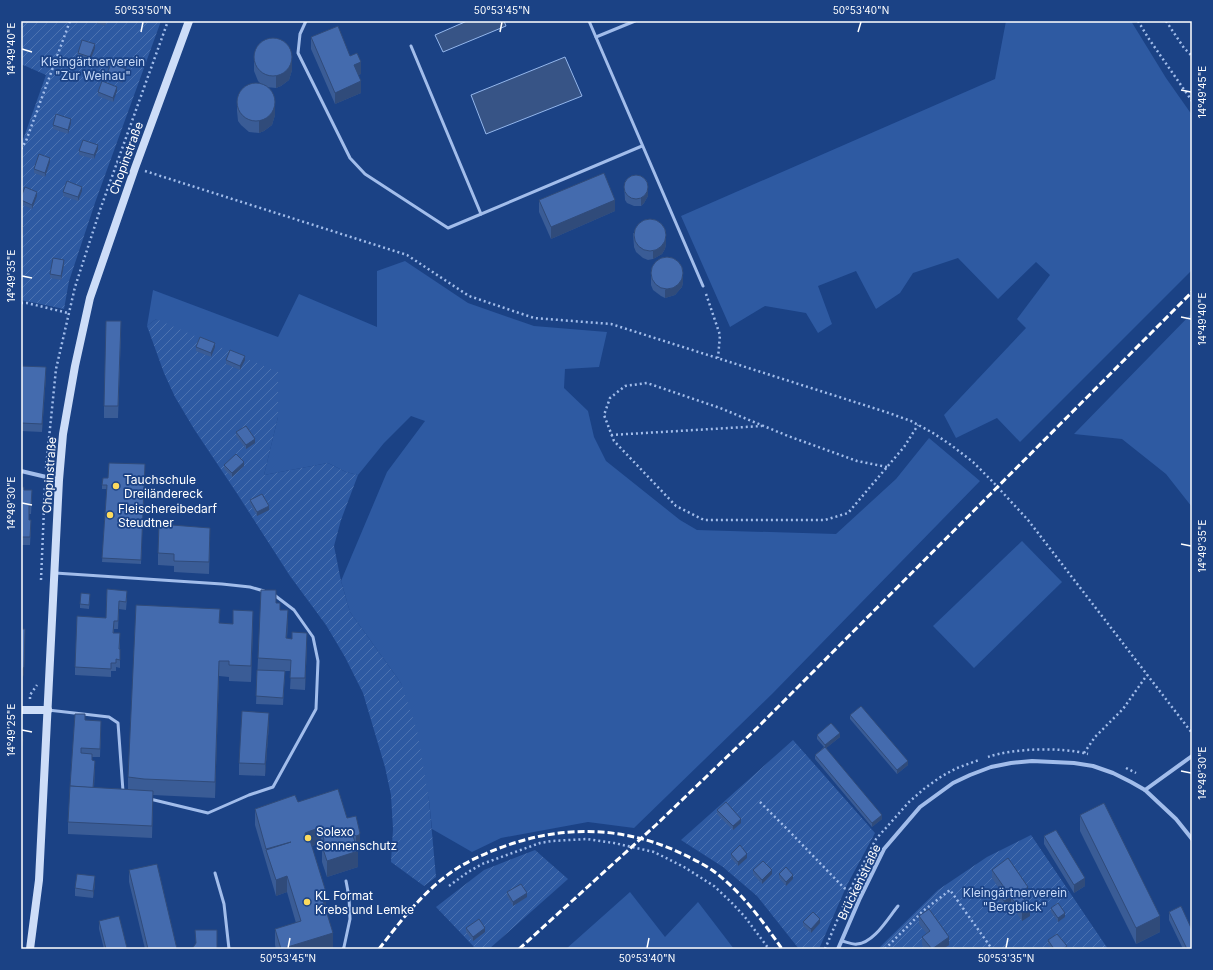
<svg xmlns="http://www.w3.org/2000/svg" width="1213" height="970" viewBox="0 0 1213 970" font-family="Inter,sans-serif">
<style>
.grass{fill:#2e5aa2}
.garden{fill:url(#garden-furrows)}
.water{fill:#375486;stroke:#94b7ed}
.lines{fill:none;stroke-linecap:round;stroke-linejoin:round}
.path{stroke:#a2bdeb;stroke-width:2.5;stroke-dasharray:2 3;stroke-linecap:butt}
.lane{stroke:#a2bdeb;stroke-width:3}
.street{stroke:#a2bdeb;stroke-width:4}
.secondary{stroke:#cdddf8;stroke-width:8}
.rail{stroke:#fff;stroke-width:3;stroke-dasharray:7 3;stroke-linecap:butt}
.wall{fill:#3a5c96}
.shaded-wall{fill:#304b7a}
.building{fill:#446bae;stroke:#304b7a}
.ticks{fill:none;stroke:#fff;stroke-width:1.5}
.poi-dot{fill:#fcda5e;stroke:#1b4285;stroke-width:1.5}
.labels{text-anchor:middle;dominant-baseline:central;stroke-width:3.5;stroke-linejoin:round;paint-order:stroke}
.park-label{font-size:12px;fill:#c6d9f8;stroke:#1b4285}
.street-label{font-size:12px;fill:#fff;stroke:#1b4285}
.poi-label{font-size:12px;fill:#fff;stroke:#1b4285;text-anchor:start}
.neatline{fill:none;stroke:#fff;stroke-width:1.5}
.ticks-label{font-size:10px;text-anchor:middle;fill:#fff}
</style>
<defs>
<pattern id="garden-furrows" width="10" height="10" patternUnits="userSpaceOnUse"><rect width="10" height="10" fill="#2e5aa2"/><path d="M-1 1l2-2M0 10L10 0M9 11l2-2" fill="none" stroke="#4d73b0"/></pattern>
</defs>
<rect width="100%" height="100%" fill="#1b4285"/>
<g class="grass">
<path d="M1006,21h125l35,57 26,37v155l-172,172 -23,-24 -41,20 -12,-23 82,-87 -9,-9 33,-44 -14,-13 -38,37 -40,-41 -45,15 -13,20 -24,16 -20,-38 -38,15 14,38 -14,9 -12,-20 -41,-7 -35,21 -49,-111 314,-137z"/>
<path d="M405,261l63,42 66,23 73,6 -8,35 -34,2 -1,19 24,23 6,26 12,24 74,59 17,10 139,4 60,-55 33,-41 51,43 -207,212 -139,135 -46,-6 -87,16 -29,14 -40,-23 -3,-29 -28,-117 -51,-71 -9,-31 46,-109 38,-51 -14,-5 -27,27 -26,32 -12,-3 -18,-9 -64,12 14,-58 -122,-98 -9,7 6,-36 125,47 21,-43 78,33v-56z"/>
<path d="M1192,313v194l-26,-33 -44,-35 -48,-5z"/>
<path d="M1022,541l40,41 -88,86 -41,-42z"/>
<path d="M630,892l35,45 33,-35 36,47h-168z"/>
</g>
<g class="garden">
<path d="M21,21h140l-65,179 -27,81 -5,28 -43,-9v-157l3,-6 22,-62 -25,-11z"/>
<path d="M156,319l122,53v45l-14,58 64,-12 18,9 12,3 -17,45 -7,26 7,35 9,31 51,71 16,47 12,70 7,77 -12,9 -33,-24 2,-33 -2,-34 -6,-28 -22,-74 -18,-36 -19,-32 -36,-49 -52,-81 -44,-66 -19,-32 -11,-24 -17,-47z"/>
<path d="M793,740l82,93 -28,52 -28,64h-20l-42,-53 -34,-29 -42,-27z"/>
<path d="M1031,835l77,114h-230l60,-59 49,-33z"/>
<path d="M535,850l33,29 -79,70h-13l-40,-42 48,-37z"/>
</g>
<g class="water">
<path d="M467,21h37l2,5 -63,26 -8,-17z"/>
<path d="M565,57l17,39 -96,38 -15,-39z"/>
</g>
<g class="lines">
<g class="path">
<path d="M1138,21l11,18 43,62"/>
<path d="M1166,21l18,27 8,8"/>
<path d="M21,149l5,-8 44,-120"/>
<path d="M117,162l8,3"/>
<path d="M145,171l262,84 62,41 65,22 77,6 275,88 25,9 22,12 18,12 22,17 19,19 36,39 164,213"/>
<path d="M706,294l14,41 -2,23"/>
<path d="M21,303h6l41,10"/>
<path d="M611,435l151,-9"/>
<path d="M887,467l-30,-6 -69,-25 -68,-28 -73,-25 -22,3 -15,12 -6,17 10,26 62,65 28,14h121l23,-7 56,-66 14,-22"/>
<path d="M46,468l10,-99 19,-82 25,-77 68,-189"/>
<path d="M41,580l4,-95"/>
<path d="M30,699v-4l7,-10"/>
<path d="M1084,753l11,-16 28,-28 24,-34"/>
<path d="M988,757c25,-9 74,-10 100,-3"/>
<path d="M1126,768l10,5"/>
<path d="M760,802l31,31 53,55 6,2"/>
<path d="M449,886l19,-14 14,-8 58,-21 12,-2 35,-2 27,4 40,9 30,15 30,19 17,16 14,15 24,32"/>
<path d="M825,949l25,-59 26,-51 33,-37 16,-14 17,-12 15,-8 22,-8"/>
<path d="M885,949l38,-38 27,-21 42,59"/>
</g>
<g class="lane">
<path d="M306,21l-6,13 -2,19 52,105 15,16 83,54 194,-82"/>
<path d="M589,21l114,265"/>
<path d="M596,37l39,-16"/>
<path d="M411,46l70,168"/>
<path d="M55,573l167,11 28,3 14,4"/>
<path d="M48,710l61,7 9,6 5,68 1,1"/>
<path d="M150,799l58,14 41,-18 24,-8 43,-78 2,-48 -5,-24 -19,-27 -21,-16"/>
<path d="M215,873l9,31 5,45"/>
<path d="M842,941c5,1 10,4 15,3 17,-1 31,-26 41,-38"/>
<path d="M343,949l1,-2 6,-28 -1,-22 -3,-16"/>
</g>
<g class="street">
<path d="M21,471l38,9"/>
<path d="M1145,790l47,-34"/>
<path d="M838,949l22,-51 24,-49 36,-42 33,-24 17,-8 21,-8 20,-4 21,-2 42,2 19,3 20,7 18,9 14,8 31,29 16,20"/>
</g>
<g class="secondary">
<path d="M21,710h27"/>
<path d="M30,949l9,-69 20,-400 4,-46 12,-68 15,-68 45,-130 54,-147"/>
</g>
<g class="rail">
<path d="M379,949c23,-30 47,-61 80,-82 12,-7 25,-13 38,-18 59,-23 119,-24 177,1 13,6 26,12 38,20 29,21 50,50 70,79"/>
<path d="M519,949l138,-125 100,-96 435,-436"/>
</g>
</g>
<g class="wall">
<path d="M91,21h16l-2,5z"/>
<path d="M311,37l50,37 -3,1 3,18 -26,11 -24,-55z"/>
<path d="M95,48l-5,13 -12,-4v-4z"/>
<path d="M254,54l38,16 -3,10 -8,6 -5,2 -10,-1 9,28 -3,10 -8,6 -5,2 -10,-1 -8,-7 -3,-4 -1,-10v-12l24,-15 -3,-3 -4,-10z"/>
<path d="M126,73l-4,10 -15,-5v-4z"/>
<path d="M117,91l-4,11 -15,-6v-4z"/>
<path d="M71,123l-3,11 -15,-5v-4z"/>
<path d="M98,149l-4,10 -15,-4v-4z"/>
<path d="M50,162l-5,15 -11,-4v-4z"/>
<path d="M624,184l24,12 -4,7 -3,3h-7l-7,-3 -2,-3z"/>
<path d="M82,191l-4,10 -15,-5v-4z"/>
<path d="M37,196l-5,13 -11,-5v-7z"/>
<path d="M539,200l76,11 -64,28 -12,-27z"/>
<path d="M633,233l33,11 -1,5 -3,5 -9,5 -5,1 -5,-2 -7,-6 -2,-5z"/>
<path d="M64,264l-3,16 -11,-2v-4z"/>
<path d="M651,271l32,11 -1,5 -7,8 -10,3 -4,-2 -8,-6 -2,-5z"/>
<path d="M121,333l-3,85h-14v-12z"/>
<path d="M196,347h19l-4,10 -15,-6z"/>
<path d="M226,360h19l-5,10 -14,-6z"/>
<path d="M21,366l25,9 -4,57 -21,-1z"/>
<path d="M236,432l19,11 -9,6 -10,-13z"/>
<path d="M145,464l-4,100 -39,-2 5,-73h-5v-4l6,-7z"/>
<path d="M224,465l20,1 -12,11 -8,-8z"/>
<path d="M21,487l11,11 -1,16h-2v6l2,8 -1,17h-9z"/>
<path d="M250,500l19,10 -12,6 -7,-12z"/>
<path d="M210,539l-1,35 -35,-2v-6l-16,-1v-12z"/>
<path d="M107,589l20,9 -1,12 -7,-1 -1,20h-4v4l6,8v27l-4,-1v4h-5v6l-36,-2v-8l31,-49z"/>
<path d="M90,598l-1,11 -9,-1v-4z"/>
<path d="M276,603l12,19 -1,16 20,6 -2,46 -15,-1 1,-18h-6l-2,34 -27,-1 2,-46z"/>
<path d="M220,623l33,4 -2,55 -22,-1v-4l-10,-1 -4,122 -62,-3 -1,43 -84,-4v-12l17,-102 16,9 -1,28h-8v3l3,9 -1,19 34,1v-12z"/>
<path d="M850,715l58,50 -11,9 -47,-55z"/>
<path d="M269,724l-4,52 -26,-1v-12z"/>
<path d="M817,735l23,2 -14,11 56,71 -10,8 -57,-68v-4l9,-8 -7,-8z"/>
<rect x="21" y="746" width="1" height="8"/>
<path d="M298,802l49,16 9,-2 4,32 -1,3h-1v16l-31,10 -5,-15v-15l-1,-4 -9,3 14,61v1l7,41h-57l-1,-4v-16l21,-6 -9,-31 -11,4 -21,-71v-16z"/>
<path d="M717,810l24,13 -8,7 -16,-16z"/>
<path d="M1080,815l80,117 -24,12 -56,-113z"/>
<path d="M1044,836l41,50 -11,7 -30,-49z"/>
<path d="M731,854l16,4 -9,8 -7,-8z"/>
<path d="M129,870l48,79h-32l-16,-67z"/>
<path d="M753,870l19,4 -10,10 -9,-10z"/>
<path d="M992,870l36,25 -5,3 7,18 -8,5 -11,-16 -7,4 -5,-7v-8l3,-1 -10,-15z"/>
<path d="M779,874l14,5 -7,7 -7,-8z"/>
<path d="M95,884l-2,14 -18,-2v-8z"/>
<path d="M507,892l20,5 -14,9 -6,-10z"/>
<path d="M1051,908l14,9 -7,5 -7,-10z"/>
<path d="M1169,912l23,37h-9l-14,-29z"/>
<path d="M919,916l30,29 -6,4h-18l-3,-4v-8l5,-3 -8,-10z"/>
<path d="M99,921l28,28h-23l-5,-20z"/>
<path d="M803,922l17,1 -9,10 -8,-7z"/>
<path d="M466,928l19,4 -12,9 -7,-9z"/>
<path d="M1048,940l19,9h-15l-4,-5z"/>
</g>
<g class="shaded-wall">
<path d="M95,44v4l-5,13v-4z"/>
<path d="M292,58v12l-3,10 -8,6 -5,2v-12z"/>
<path d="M361,62v12l-7,3v-12z"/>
<path d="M126,69v4l-4,10v-4z"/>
<path d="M361,81v12l-26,11v-11z"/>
<path d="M117,87v4l-4,11v-4z"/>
<path d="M275,103v12l-3,10 -8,6 -5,2v-12z"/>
<path d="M71,119v4l-3,11v-4z"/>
<path d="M98,145v4l-4,10v-4z"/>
<path d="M50,158v4l-5,15v-4z"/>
<path d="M82,187v4l-4,10v-4z"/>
<path d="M648,188v8l-4,7 -3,3v-8z"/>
<path d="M37,192v4l-5,13v-4z"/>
<path d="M615,200v11l-64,28v-12z"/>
<path d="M23,225v8l-2,5v-8z"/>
<path d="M666,236v8l-1,5 -3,5 -9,5v-8z"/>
<path d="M64,260v4l-3,16v-4z"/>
<path d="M683,274v8l-1,5 -7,8 -10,3v-8z"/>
<path d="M215,343v4l-4,10v-4z"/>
<path d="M245,356v4l-5,10v-4z"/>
<path d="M46,367v8l-4,57v-8z"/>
<path d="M255,439v4l-9,6v-4z"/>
<path d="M244,462v4l-12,11v-4z"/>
<path d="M269,506v4l-12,6v-4z"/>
<path d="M288,610v12l-2,28v-12z"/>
<path d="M253,611v16l-2,55v-16z"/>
<path d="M25,629l-1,46 -3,4v-8z"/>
<path d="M307,633v11l-2,46v-12z"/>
<path d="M219,661v15l-4,122v-16z"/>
<path d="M269,713v11l-4,52v-12z"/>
<path d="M840,733v4l-15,12v-4z"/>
<path d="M95,761v8l-2,30v-8z"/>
<path d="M908,761v4l-11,9v-4z"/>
<path d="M153,791v11l-1,36v-12z"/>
<path d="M882,815v4l-10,8v-4z"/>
<path d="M741,819v4l-8,7v-4z"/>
<path d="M321,827v16l-16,5v-15z"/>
<path d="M360,833v15l-1,3 -3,1v-16z"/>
<path d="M358,851v16l-31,10v-16z"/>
<path d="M747,854v4l-9,8v-4z"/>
<path d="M772,870v4l-10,10v-4z"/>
<path d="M793,875v4l-7,7v-4z"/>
<path d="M95,876v8l-2,14v-7z"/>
<path d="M287,876v16l-11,4v-16z"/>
<path d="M1085,878v8l-11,7v-8z"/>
<path d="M1028,887v8l-8,6v-8z"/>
<path d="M326,892v15l-5,2v-15z"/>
<path d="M527,893v4l-14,9v-4z"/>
<path d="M1011,897v8l-7,4v-8z"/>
<path d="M1030,908v8l-8,5v-8z"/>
<path d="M1065,913v4l-7,5v-4z"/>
<path d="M1160,916v16l-24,12v-16z"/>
<path d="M820,919v4l-9,10v-4z"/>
<path d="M485,928v4l-12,9v-4z"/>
<path d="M333,933v16h-51z"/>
<path d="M949,937v8l-6,4h-11z"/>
</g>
<g class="building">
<path d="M338,26l12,30 7,-3 4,9 -7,3 7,16 -26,12 -24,-56z"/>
<circle cx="273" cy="57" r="19"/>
<path d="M82,40l13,4 -5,13 -12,-4z"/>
<path d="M111,63l15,6 -4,10 -15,-5z"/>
<path d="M102,81l15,6 -4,11 -15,-6z"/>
<circle cx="256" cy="102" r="19"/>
<path d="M56,114l15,5 -3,11 -15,-5z"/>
<path d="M83,140l15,5 -4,10 -15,-4z"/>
<path d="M39,154l11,4 -5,15 -11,-4z"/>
<path d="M604,173l11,27 -64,27 -12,-27z"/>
<circle cx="636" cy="187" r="12"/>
<path d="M67,181l15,6 -4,10 -15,-5z"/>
<path d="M25,187l12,5 -5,13 -11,-5v-3z"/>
<circle cx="650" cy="235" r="16"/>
<path d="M21,224l2,1 -2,5z"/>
<circle cx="667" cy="273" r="16"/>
<path d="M53,258l11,2 -3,16 -11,-2z"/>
<path d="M106,321h15l-3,85h-14z"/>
<path d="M200,337l15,6 -4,10 -15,-6z"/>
<path d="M230,350l15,6 -5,10 -14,-6z"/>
<path d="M21,366l25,1 -4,57 -21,-1z"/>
<path d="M246,426l9,13 -9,6 -10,-13z"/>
<path d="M236,454l8,8 -12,11 -8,-8z"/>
<path d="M109,463l36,1 -4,96 -39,-2 5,-73h-5l1,-7h5z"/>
<path d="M21,487h3v3h8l-1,16h-2v14h2l-1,17h-9z"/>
<path d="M262,494l7,12 -12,6 -7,-12z"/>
<path d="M159,524l51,4 -1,34 -35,-1v-7l-16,-1z"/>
<path d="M107,589l20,2 -1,11 -7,-1 -1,20h-4l-1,12h7l-1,16h1v11l-4,-1v4h-5v6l-36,-2 2,-51 29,2z"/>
<path d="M261,590h15v13h4v7h8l-2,28 6,1v-7l15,1 -2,45h-15l1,-18 -33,-2z"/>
<path d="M81,593l9,1 -1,11 -9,-1z"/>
<path d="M136,605l84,4 -1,14 14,1v-14l20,1 -2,55 -22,-1v-4h-10l-4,121 -71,-3 -16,-2z"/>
<path d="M21,629h4l-1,38 -3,4z"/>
<path d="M257,670l28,1 -2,27 -27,-2z"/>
<path d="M861,706l47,55 -11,9 -47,-55z"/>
<path d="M242,711l27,2 -4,51 -26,-1z"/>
<path d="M75,714h10v6l16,1 -1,28 -19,-1v5l11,1v6l3,1 -2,27 -23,-2z"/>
<path d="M831,723l9,10 -15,12 -8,-10z"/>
<path d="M21,738l2,1 -1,7h-1z"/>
<path d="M825,747l57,68 -10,8 -57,-68z"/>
<path d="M70,786l83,5 -1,35 -84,-4z"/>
<path d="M338,789l9,29 9,-2 4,17 -1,2 -3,1 -4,-3 6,18 -31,10 -5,-15 2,-6 -3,-13 -16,6 1,5 3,-1 17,55 -5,2 12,39 -52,16 -6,-20 26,-8 -14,-45 -11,4 -10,-30 25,-8 -25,7 -11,-40 40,-14 3,7z"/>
<path d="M726,802l15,17 -8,7 -16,-16z"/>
<path d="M1104,803l56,113 -24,12 -56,-113z"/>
<path d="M1056,830l29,48 -11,7 -30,-49z"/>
<path d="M740,845l7,9 -9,8 -7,-8z"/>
<path d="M1008,858l20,29 -8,6 10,15 -8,5 -11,-16 -7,4 -5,-7 7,-4 -14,-20z"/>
<path d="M763,861l9,9 -10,10 -9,-10z"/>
<path d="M157,864l20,85h-29l-19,-79z"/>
<path d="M786,867l7,8 -7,7 -7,-8z"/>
<path d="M77,874l18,2 -2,15 -18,-3z"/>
<path d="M521,884l6,9 -14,9 -6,-10z"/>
<path d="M1058,903l7,10 -7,5 -7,-10z"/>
<path d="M1181,906l11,24v19h-5l-18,-37z"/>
<path d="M929,909l20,28 -17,12 -10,-12 8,-6 -11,-15z"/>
<path d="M813,912l7,7 -9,10 -8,-7z"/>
<path d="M119,916l8,32 -6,1h-15l-7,-28z"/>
<path d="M479,919l6,9 -12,9 -7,-9z"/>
<path d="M195,930h22v19h-25l4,-6z"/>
<path d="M1057,934l10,12 -4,3h-9l-6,-9z"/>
</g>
<path class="ticks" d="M141,32l2,-10M500,32l2,-10M858,32l3,-10M22,49l10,3M1181,90l10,2M22,276l10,2M1181,317l10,2M22,503l10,2M1181,544l10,2M22,730l10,2M1181,771l10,2M288,948l2,-10M647,948l2,-10M1006,948l2,-10"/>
<g class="poi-dot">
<circle cx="116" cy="486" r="4"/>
<circle cx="110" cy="515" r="4"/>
<circle cx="308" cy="838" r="4"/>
<circle cx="307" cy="902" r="4"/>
</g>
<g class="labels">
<g class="park-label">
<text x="93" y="61">Kleingärtnerverein<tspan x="93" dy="14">"Zur Weinau"</tspan></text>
<text x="1015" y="892">Kleingärtnerverein<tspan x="1015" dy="14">"Bergblick"</tspan></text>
</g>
<g class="street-label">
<text transform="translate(126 158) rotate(-70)">Chopinstraße</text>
<text transform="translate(49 475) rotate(-86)">Chopinstraße</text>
<text transform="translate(859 882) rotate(-64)">Brückenstraße</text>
</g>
<g class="poi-label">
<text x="124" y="479">Tauchschule<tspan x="124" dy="14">Dreiländereck</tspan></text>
<text x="118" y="508">Fleischereibedarf<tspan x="118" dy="14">Steudtner</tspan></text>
<text x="316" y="831">Solexo<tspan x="316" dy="14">Sonnenschutz</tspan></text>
<text x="315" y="895">KL Format<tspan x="315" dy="14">Krebs und Lemke</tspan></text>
</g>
</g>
<rect width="1213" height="970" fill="none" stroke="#1b4285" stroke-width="44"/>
<rect x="22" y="22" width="1169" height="926" class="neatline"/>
<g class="ticks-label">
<text x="143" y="14">50°53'50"N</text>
<text x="502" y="14">50°53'45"N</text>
<text x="861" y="14">50°53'40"N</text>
<text transform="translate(11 49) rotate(-90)" y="4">14°49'40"E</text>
<text transform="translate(1202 92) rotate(-90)" y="4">14°49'45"E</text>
<text transform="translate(11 276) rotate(-90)" y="4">14°49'35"E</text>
<text transform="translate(1202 319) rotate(-90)" y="4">14°49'40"E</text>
<text transform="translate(11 503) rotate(-90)" y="4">14°49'30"E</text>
<text transform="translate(1202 546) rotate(-90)" y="4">14°49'35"E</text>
<text transform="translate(11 730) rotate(-90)" y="4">14°49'25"E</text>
<text transform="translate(1202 773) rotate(-90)" y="4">14°49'30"E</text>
<text x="288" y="962">50°53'45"N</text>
<text x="647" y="962">50°53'40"N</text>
<text x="1006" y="962">50°53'35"N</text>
</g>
</svg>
